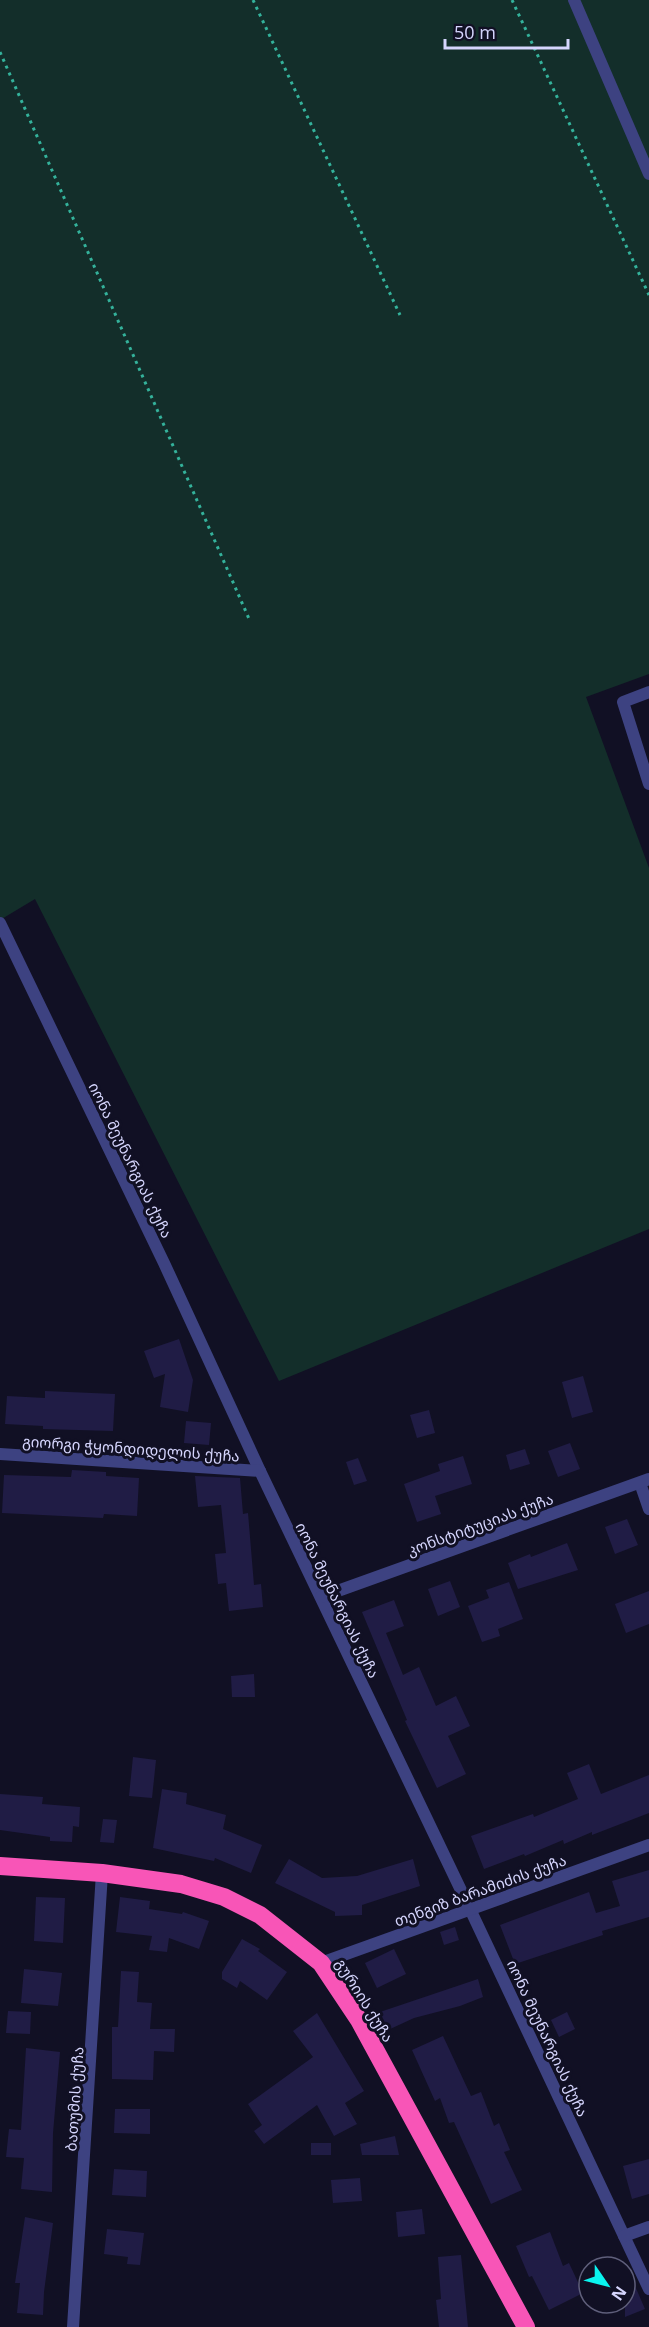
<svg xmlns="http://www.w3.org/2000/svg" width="649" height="2327" viewBox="0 0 649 2327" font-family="'Open Sans','Noto Sans Georgian',sans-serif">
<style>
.green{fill:#132e2a}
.building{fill:#201c45}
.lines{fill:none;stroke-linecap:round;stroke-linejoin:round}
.path{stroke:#34b29b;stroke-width:3;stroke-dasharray:3 4.5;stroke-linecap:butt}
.street{stroke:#3d4281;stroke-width:12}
.highway{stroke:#f855b7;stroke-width:18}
.labels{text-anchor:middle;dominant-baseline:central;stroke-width:6;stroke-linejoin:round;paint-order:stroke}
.street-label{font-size:15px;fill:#d5d5fd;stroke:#111024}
</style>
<rect width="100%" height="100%" fill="#111024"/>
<path class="green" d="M0,0h649v674l-63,23 63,171v361l-370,152 -244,-482 -35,21z"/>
<g class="building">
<path d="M179,1339l14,41 -5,32 -28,-5 5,-33 -11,4 -10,-27z"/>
<path d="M583,1376l10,36 -21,6 -10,-36z"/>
<path d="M45,1391l70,3 -2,37 -70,-2v-3l-38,-2 2,-28 38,2z"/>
<path d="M429,1410l6,23 -18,5 -7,-23z"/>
<path d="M186,1421l25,2 -2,22 -25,-2z"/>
<path d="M570,1443l10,26 -22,8 -10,-26z"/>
<path d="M525,1449l5,15 -20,6 -4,-15z"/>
<path d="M463,1456l9,28 -37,12 6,18 -24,8 -13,-38 36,-13 -2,-7z"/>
<path d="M358,1458l9,23 -13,4 -8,-23z"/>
<path d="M72,1470l34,2v4l33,2 -2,38 -33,-2 -1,4 -101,-5 2,-38 67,2z"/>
<path d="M195,1476l45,2 3,36 5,-1 6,72 7,-1 2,23 -34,4 -3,-28 -8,1 -3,-30 11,-1 -5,-48 -23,2z"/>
<path d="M627,1519l11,26 -23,9 -10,-27z"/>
<path d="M567,1543l11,27 -60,19 -10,-26 22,-9 1,3z"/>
<path d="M450,1581l10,26 -22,9 -10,-27z"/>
<path d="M509,1582l14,37 -25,10 2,7 -18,6 -14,-36 21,-8 -3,-8z"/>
<path d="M649,1591v33l-23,9 -11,-29z"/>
<path d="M394,1600l10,26 -18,7 17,42 16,-8 17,39 20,-10 14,30 -22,10 18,38 -29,14 -32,-67 2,-1 -45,-108z"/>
<path d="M254,1674l1,23h-23l-1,-21z"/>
<path d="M133,1757l23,3 -4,38 -23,-2z"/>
<path d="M589,1764l12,30 48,-19v38l-57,22v-3l-28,12 -1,-4 -38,16 -1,-2 -40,15 -13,-33 62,-22 1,3 44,-18 -11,-26z"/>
<path d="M162,1789l25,4 -1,11 40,11 -3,14 39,16 -11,28 -36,-15 -1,3 -61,-13z"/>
<path d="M0,1794l43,3 -1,7 38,3 -1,20 -6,-1 -1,16 -22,-1v-4l-50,-7z"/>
<path d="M103,1819l14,1 -3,23 -14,-1z"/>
<path d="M289,1859l33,19 35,-2 56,-17 7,27 -58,19v10l-27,1v-4l-60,-29z"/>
<path d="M649,1870v47l-47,14 1,4 -88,29 -15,-39 89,-33 7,21 24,-7 -8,-25z"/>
<path d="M36,1897l29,1 -2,45 -29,-2z"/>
<path d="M120,1897l30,4 -1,8 33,5 1,-2 26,9 -10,28 -30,-11 -2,14 -18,-2 3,-14 -36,-4z"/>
<path d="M455,1927l4,13 -15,5 -4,-13z"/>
<path d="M242,1939l18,10 -2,2 29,21 -20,28 -27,-19 -3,7 -15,-9v-7z"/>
<path d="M394,1949l12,25 -29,14 -12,-25z"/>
<path d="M24,1969l38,4 -4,33 -37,-3z"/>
<path d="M121,1971l18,1 -2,30 15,1 -2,26h25l-1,23 -20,-1 -1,29 -41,-1v-52h6z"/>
<path d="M478,1979l5,18 -23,9 -46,12 -26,12 -8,-18z"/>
<path d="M8,2011l23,1 -1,22 -24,-1z"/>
<path d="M567,2012l8,17 -16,8 -8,-17z"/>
<path d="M317,2013l47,78 -19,12 12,21 -23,12 -17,-31 -53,39 -10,-13 8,-6 -14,-21 65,-47 -20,-26z"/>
<path d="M443,2036l28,60 10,-4 13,34 5,-3 11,27 -6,2 18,38 -31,14 -37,-82 -5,1 -9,-25 -5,3 -23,-51z"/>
<path d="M26,2048l34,4 -7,81 -1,59 -31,-3 3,-31 -18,-1 3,-28 12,1z"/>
<path d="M115,2109h35v25l-36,-1z"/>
<path d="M395,2136l4,19h-37l-2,-11z"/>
<rect x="311" y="2143" width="20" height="12"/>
<path d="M649,2159v35l-17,5 -9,-33z"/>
<path d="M114,2169l33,2 -1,26 -34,-2z"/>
<path d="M360,2178l2,23 -29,2 -2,-23z"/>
<path d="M422,2209l3,25 -27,3 -2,-25z"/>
<path d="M25,2217l28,6 -9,69 -1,23 -26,-2 3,-30h-5z"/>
<path d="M107,2229l37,4 -4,32 -13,-1 1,-7 -24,-3z"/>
<path d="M550,2232l13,34 6,-3 14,30 -34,17 -17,-34 -3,1 -13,-31z"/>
<path d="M461,2255l7,72h-29l-3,-27 5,-1 -3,-42z"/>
<path d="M625,2263l20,46 -20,8z"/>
</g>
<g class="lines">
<g class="path">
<path d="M253,0l147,315"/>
<path d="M512,0l137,295"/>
<path d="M0,52l250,569"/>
</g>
<g class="street">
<path d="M574,0l75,174"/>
<path d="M649,692l-26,10 26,82"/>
<path d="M0,923l164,340 96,208 210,438 179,380"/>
<path d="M0,1454l260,17"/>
<path d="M640,1483l9,26"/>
<path d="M321,1597l328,-118"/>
<path d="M321,1963l328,-118"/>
<path d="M624,2236l25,-9"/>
<path d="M73,2327l29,-454"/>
</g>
<path class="highway" d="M0,1866l102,7 79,11 43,13 36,18 61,48 38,57 167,307"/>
</g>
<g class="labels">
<g class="street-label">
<text transform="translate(131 1160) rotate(64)">იონა მეუნარგიას ქუჩა</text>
<text transform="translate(131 1448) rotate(4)">გიორგი ჭყონდიდელის ქუჩა</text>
<text transform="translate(480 1524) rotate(-20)">კონსტიტუციას ქუჩა</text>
<text transform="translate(338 1600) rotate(64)">იონა მეუნარგიას ქუჩა</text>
<text transform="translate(480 1890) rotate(-20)">თენგიზ ბარამიძის ქუჩა</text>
<text transform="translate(365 2000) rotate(58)">გურიის ქუჩა</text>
<text transform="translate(548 2038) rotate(65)">იონა მეუნარგიას ქუჩა</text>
<text transform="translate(74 2099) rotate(-86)">ბათუმის ქუჩა</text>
</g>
</g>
<g transform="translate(607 2285) rotate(125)"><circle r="28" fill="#111024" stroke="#5f5f7b" stroke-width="1.5"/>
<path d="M0-4.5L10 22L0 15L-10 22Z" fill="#0af4ef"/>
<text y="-9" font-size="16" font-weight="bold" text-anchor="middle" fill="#d5d5fd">N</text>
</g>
<path d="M445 39v9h123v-9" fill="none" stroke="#d5d5fd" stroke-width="3"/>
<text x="454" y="39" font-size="18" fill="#d5d5fd" stroke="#111024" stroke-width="4.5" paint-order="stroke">50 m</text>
</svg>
